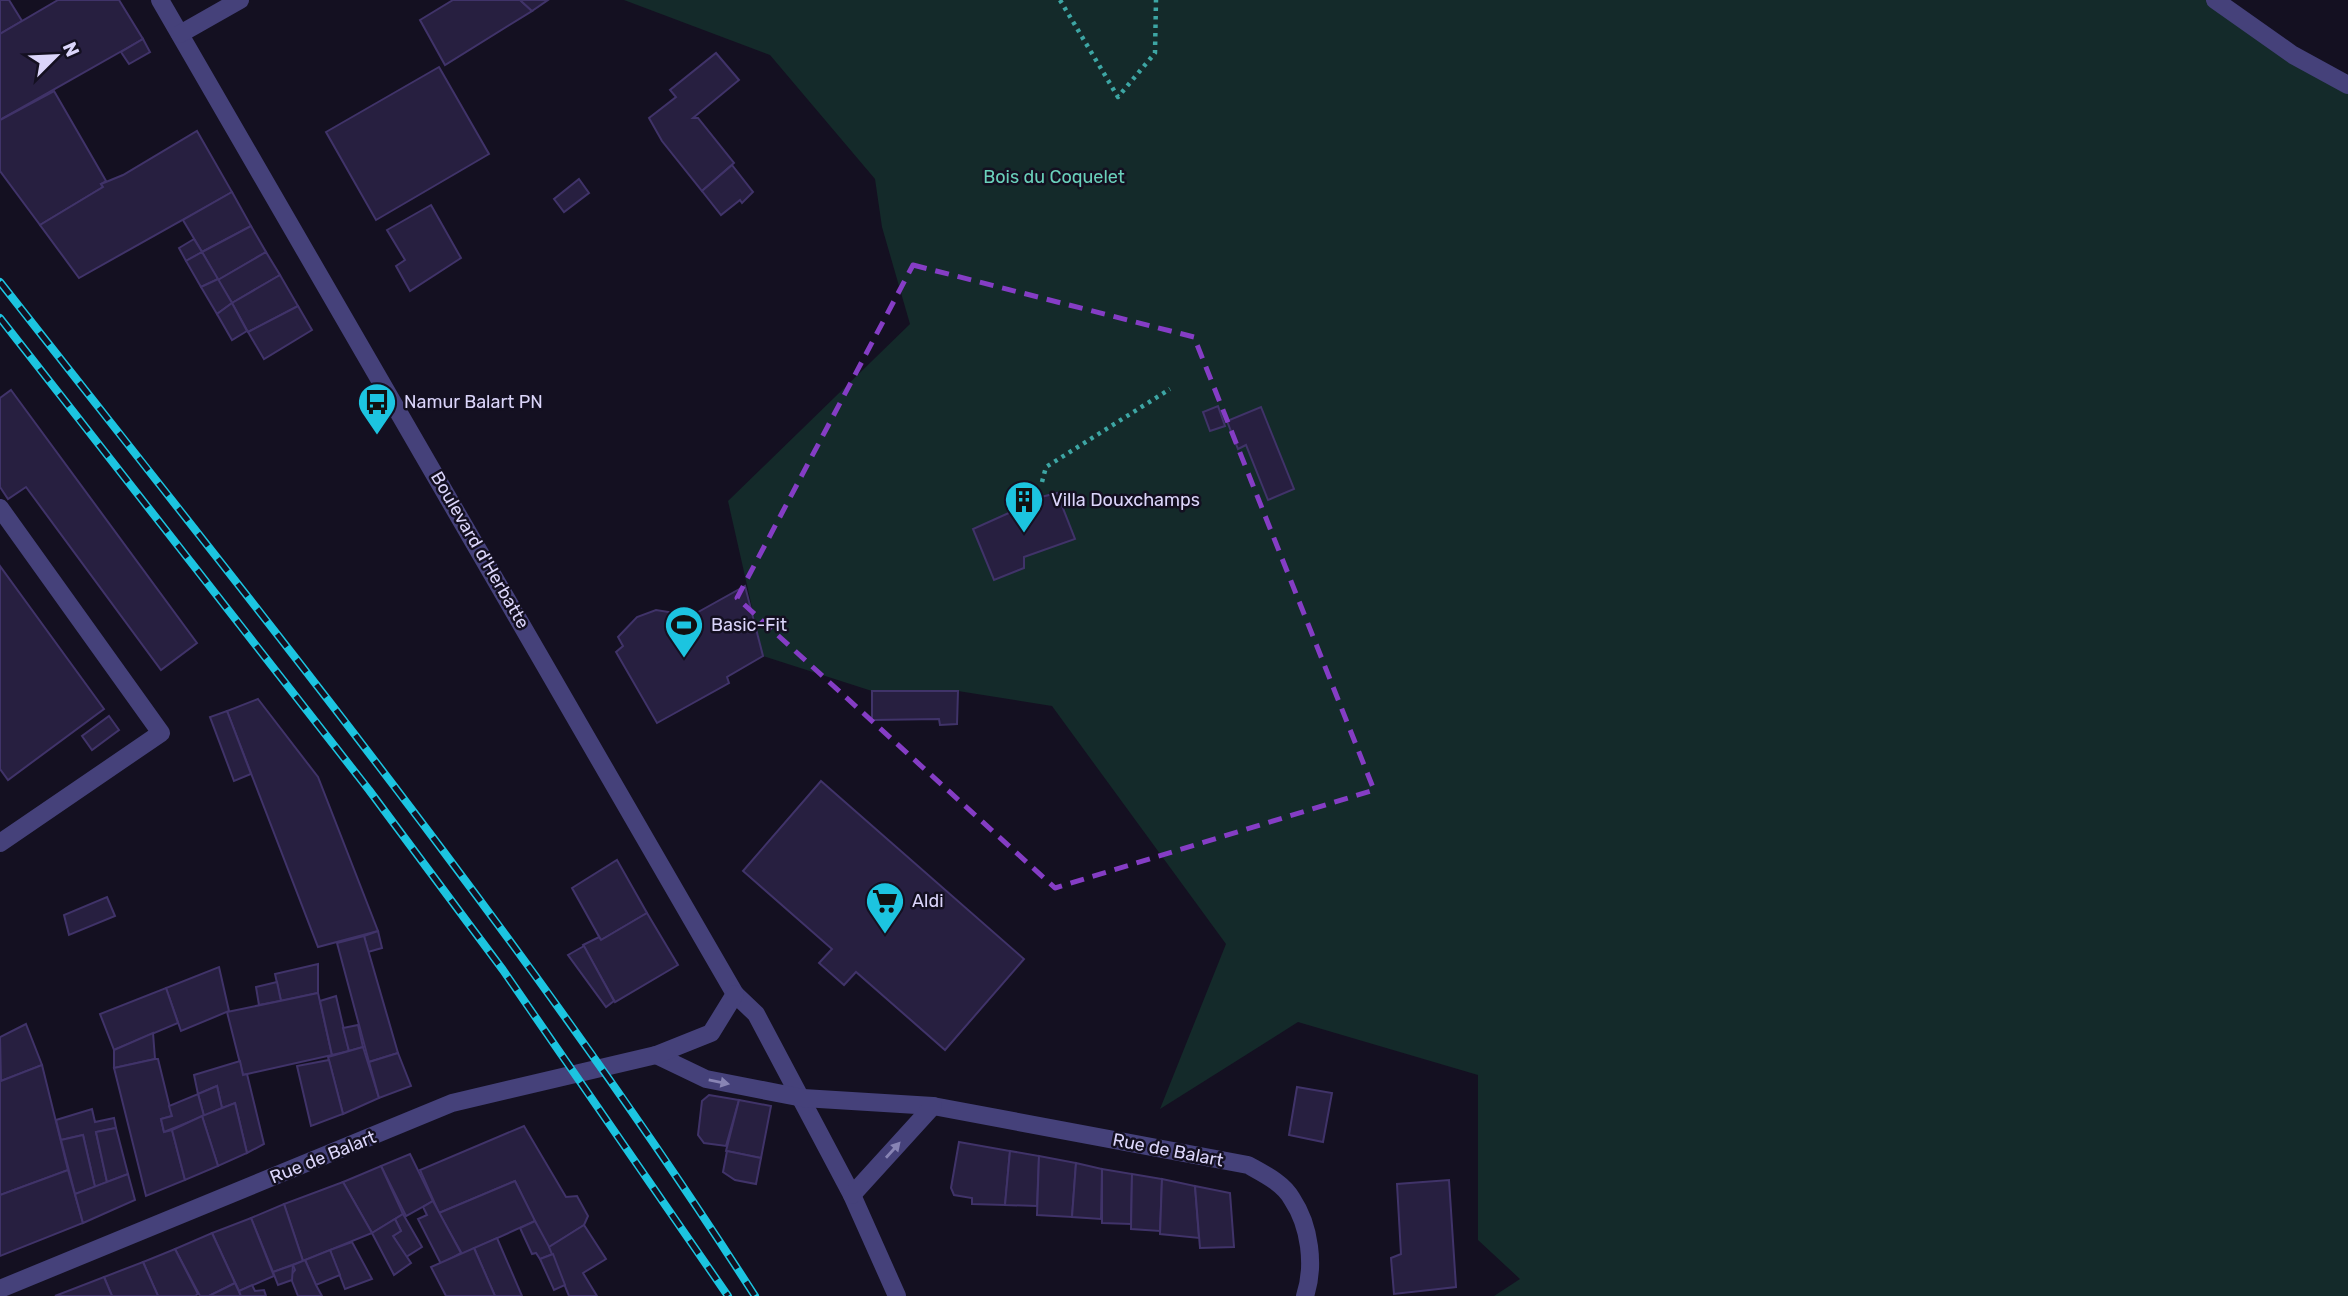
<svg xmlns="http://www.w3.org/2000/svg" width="2348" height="1296" viewBox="0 0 2348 1296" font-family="Rubik,sans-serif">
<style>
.green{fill:#142a2a}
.building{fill:#271f40;stroke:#403369;stroke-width:2}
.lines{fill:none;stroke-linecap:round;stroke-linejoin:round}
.path{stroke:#3da6a4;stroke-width:4.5;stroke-dasharray:3.5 5;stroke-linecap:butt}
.minor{stroke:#45417a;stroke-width:18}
.rail-casing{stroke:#1cc4e0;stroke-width:8}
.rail{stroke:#141021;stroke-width:5;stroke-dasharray:16;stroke-linecap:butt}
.oneway{fill:#8884b4}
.marked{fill:none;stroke:#853dc5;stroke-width:5;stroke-dasharray:14 9;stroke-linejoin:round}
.labels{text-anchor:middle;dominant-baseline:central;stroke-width:5;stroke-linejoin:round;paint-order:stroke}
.park-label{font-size:18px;fill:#6ad1bb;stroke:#141021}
.poi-label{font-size:18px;fill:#dbd5fa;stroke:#141021;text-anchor:start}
.street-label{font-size:18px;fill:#dbd5fa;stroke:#141021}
</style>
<rect width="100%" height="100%" fill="#141021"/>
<path class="green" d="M624,0h1591l133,85v1211h-854l26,-17 -42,-39v-165l-180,-53 -138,87 66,-165 -174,-238 -94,-15h-86l-109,-35 -35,-155 182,-177 -28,-97 -7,-48 -105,-124z"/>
<g class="building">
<path d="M0,0h9l13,21 -22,13z"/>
<path d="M58,0h61l24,39 -143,81v-86z"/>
<path d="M453,0h67l12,11 -87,54 -25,-45z"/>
<path d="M520,0h28l-16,11z"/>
<path d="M143,39l7,13 -21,12 -8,-12z"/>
<path d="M716,53l23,27 -46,38h5l36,45 -32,28 -40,-50 -13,-23 27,-21 -6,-7z"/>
<path d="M439,67l50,87 -113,66 -50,-88z"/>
<path d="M54,91l52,90 -5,3 2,3 -63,38 -40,-54v-51z"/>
<path d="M197,131l35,61 -153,86 -39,-53 63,-38 -2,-3 22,-9z"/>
<path d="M732,165l21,27 -11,11 -2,-3 -19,15 -19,-24z"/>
<path d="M579,179l10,14 -25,19 -10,-13z"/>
<path d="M232,192l19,34 -49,26 -19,-32z"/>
<path d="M431,205l30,53 -51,33 -14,-25 9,-6 -18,-30z"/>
<path d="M251,226l15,26 -48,28 -16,-28z"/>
<path d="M194,239l8,13 -16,9 -7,-13z"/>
<path d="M202,252l16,27 -17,8 -15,-26z"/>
<path d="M266,252l14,23 -48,28 -14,-23z"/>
<path d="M280,275l18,31 -50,26 -16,-29z"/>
<path d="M218,279l14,24 -15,11 -16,-27z"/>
<path d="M232,303l15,28 -15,9 -15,-26z"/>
<path d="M298,306l14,24 -48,29 -16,-27z"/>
<path d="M11,390l186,253 -36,27 -135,-183 -18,12 -8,-12v-89z"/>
<path d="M1218,406l7,20 -15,5 -7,-19z"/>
<path d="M1261,407l33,82 -26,11 -22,-55 -8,4 -11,-28z"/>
<path d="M1024,487l9,4 4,7 20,-5 18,46 -51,18v11l-30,12 -21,-51 38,-17 2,-16z"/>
<path d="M0,566l104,143 -96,71 -8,-11z"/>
<path d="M745,586l18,70 -36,21 2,6 -72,40 -41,-71 7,-6 -5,-9 19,-20 19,-7 25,4 6,-4 4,6z"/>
<path d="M872,691h86l-1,33 -17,1 -1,-6 -67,1z"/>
<path d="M258,699l60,78 60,154 -60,16 -91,-236z"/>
<path d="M227,711l24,63 -17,7 -24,-64z"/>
<path d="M109,716l10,14 -27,20 -10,-14z"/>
<path d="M821,781l203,178 -79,91 -89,-78 -12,13 -25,-22 13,-14 -89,-78z"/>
<path d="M617,860l30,53 -46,27 -29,-52z"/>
<path d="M107,897l8,19 -46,19 -5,-20z"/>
<path d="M647,913l31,52 -63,37 -32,-57 16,-8 2,3z"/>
<path d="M378,931l4,17 -14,4 -4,-16z"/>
<path d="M364,936l34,117 -29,9 -32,-119z"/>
<path d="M584,946l30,55 -8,6 -38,-52z"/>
<path d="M318,964v29l-37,8 -6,-27z"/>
<path d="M219,967l10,44 -48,20 -15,-43z"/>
<path d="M277,982l4,19 -22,4 -3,-18z"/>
<path d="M166,988l12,35 -64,27 -14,-36z"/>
<path d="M318,993l14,62 -89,20 -16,-63z"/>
<path d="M336,996l13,55 -17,4 -12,-54z"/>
<path d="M26,1024l16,41 -41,16 -1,-44z"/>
<path d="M358,1025l5,22 -14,4 -6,-23z"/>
<path d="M153,1033l2,26 -41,9v-18z"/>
<path d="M363,1047l16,51 -36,16 -15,-57z"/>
<path d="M398,1053l13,33 -32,12 -10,-36z"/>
<path d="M155,1059h3l14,57 -11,3 3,13 8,-2 13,50 -39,16 -32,-128z"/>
<path d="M329,1060l14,54 -32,12 -14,-60z"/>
<path d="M240,1061l3,14 4,-1 17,70 -17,9 -12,-50 -13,5 -5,-22 -19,8 -4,-19z"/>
<path d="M42,1065l26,105 -68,25v-116l1,2z"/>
<path d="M217,1086l5,22 -18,8 -6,-22z"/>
<path d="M1297,1087l35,6 -9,49 -34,-7z"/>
<path d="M198,1094l6,22 -40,16 -3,-13 11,-3 -3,-10z"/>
<path d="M709,1095l30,5 -13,46 -22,-3 -6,-8 4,-34z"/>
<path d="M739,1100l32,6 -10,52 -35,-7z"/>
<path d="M235,1103l12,50 -29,13 -16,-50z"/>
<path d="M92,1109l3,13 19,-4 2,10 -20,4 11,50 -12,5 -12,-52 -22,5 -5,-20z"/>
<path d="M202,1116l16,50 -33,14 -13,-50z"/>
<path d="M524,1126l42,71 11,-1 11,20 -4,9 -36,23 -33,-67 -76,32 -19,-43z"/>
<path d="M116,1128l12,46 -21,8 -11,-50z"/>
<path d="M83,1135l12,52 -20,7 -14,-54z"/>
<path d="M959,1142l51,9 -5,54 -33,-1v-6l-18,-3 -3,-7z"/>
<path d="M727,1151l34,7 -5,26 -21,-4 -12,-8z"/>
<path d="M1010,1151l29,5 -2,50 -32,-1z"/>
<path d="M410,1154l23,47 -27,15 -25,-50z"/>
<path d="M1039,1156l37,7 -4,54 -35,-2z"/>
<path d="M1076,1163l26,6 -1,50 -29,-2z"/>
<path d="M381,1166l22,48 -31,19 -29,-51z"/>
<path d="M1102,1169l30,5 -1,50 -29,-1z"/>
<path d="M68,1170l15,53 -83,33v-61z"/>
<path d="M128,1174l7,26 -52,23 -8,-29z"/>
<path d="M1132,1174l30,5 -2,52 -29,-2z"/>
<path d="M1162,1179l33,7 4,52 -39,-4z"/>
<path d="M1449,1180l7,107 -62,7 -3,-36 10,-4 -4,-70z"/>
<path d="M515,1181l20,40 -73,33 -23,-41z"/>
<path d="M343,1182l29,51 -69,28 -19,-57z"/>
<path d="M1195,1186l35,7 4,54 -34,1z"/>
<path d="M433,1201l28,52 -20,11 -23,-45 9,-4 -4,-8z"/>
<path d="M284,1204l19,57 -30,11 -22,-54z"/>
<path d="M403,1214l19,33 -16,10 -13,-21 8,-5 -6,-12z"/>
<path d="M251,1218l23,58 -35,15 -27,-58z"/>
<path d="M395,1219l6,12 -8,5 18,27 -17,12 -22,-42z"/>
<path d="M535,1221l18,33 -13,5 -4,-6 -4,1 -12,-26z"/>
<path d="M584,1225l22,34 -23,14 14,23h-28l-20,-49z"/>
<path d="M212,1233l23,50 -26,13h-9l-25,-47z"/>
<path d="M497,1238l25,58h-27l-21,-48z"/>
<path d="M352,1242l20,37 -27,10 -15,-39z"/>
<path d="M474,1248l21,48h-49l-15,-29z"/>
<path d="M175,1249l23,45 -3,2h-37l-15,-34z"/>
<path d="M330,1250l10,25 -24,10 -11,-25z"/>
<path d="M553,1254l12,31 -11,5 -14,-31z"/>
<path d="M305,1260l11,25 6,11h-24l-8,-20 5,-6 -2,-5z"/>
<path d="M143,1262l15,34h-46l-8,-19z"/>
<path d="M293,1265l-1,15 -14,5 -5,-13z"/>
<path d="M104,1277l8,19h-57z"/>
<path d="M235,1283l6,13h-32z"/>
<path d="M252,1285l3,6 9,-1 2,6h-25l-2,-5z"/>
</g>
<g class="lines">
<g class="path">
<path d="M1060,0l58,97 37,-44 1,-53"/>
<path d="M1042,482l4,-15 124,-78"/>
</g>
<g class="minor">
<path d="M160,0l575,994 21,20 96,181 45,101"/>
<path d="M2215,0l78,55 55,30"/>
<path d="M180,34l60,-34"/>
<path d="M0,508l161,225 -161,110"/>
<path d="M656,1055l50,24 97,19 130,8 315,59c16,9 35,18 44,34 18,27 23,67 13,97"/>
<path d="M852,1195l81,-89"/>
<path d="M0,1289l452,-186 204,-48 55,-22 24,-39"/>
</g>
<g class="rail-casing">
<g id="rail">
<path d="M0,282c259,330 528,660 755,1014"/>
<path d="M0,318l369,472 134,180 225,326"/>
</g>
</g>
<use href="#rail" class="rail"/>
</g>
<defs><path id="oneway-solid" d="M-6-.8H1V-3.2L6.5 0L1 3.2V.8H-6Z" transform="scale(1.75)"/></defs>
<g class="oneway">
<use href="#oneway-solid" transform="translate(719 1082) rotate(11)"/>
<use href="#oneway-solid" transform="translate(893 1150) rotate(-48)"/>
</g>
<path class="marked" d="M913,265l281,72 180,453 -319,98 -318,-290z"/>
<defs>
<g id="bus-pin" transform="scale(2.0125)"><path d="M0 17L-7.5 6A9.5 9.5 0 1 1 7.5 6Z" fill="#1cc4e0" stroke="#141021"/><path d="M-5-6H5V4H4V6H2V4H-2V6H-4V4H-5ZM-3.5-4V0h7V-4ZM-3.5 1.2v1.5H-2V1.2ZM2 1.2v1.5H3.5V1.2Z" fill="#111"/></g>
<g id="building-pin" transform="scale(2.0125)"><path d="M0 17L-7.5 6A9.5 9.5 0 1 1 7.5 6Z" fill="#1cc4e0" stroke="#141021"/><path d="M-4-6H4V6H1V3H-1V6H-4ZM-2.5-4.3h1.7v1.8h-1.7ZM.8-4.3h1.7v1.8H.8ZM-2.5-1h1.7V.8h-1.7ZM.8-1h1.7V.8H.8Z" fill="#111"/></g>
<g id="stadium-pin" transform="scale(2.0125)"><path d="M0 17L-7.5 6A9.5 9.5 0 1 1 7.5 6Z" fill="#1cc4e0" stroke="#141021"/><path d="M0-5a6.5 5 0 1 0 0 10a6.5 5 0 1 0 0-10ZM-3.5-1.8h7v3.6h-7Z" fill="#111"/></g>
<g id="supermarket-pin" transform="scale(2.0125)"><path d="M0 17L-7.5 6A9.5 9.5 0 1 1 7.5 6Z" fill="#1cc4e0" stroke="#141021"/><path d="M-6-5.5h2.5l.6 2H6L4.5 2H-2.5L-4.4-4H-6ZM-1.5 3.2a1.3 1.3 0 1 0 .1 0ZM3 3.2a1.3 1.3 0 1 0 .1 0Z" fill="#111"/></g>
</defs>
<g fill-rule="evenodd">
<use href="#bus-pin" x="377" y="402"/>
<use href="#building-pin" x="1024" y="500"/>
<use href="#stadium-pin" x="684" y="625"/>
<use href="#supermarket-pin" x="885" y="901"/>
</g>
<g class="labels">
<g class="park-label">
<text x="1054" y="177">Bois du Coquelet</text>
</g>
<g class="poi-label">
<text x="404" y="402">Namur Balart PN</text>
<text x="1051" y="500">Villa Douxchamps</text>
<text x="711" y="625">Basic-Fit</text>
<text x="912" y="901">Aldi</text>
</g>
<g class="street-label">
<text transform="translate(480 550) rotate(60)">Boulevard d'Herbatte</text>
<text transform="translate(1168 1150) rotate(11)">Rue de Balart</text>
<text transform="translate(323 1157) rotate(-22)">Rue de Balart</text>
</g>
</g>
<g transform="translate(56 56) rotate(66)" stroke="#141021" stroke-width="5" paint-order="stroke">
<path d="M0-5L12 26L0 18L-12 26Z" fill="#dbd5fa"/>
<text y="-10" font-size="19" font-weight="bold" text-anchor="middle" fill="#dbd5fa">N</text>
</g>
</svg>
